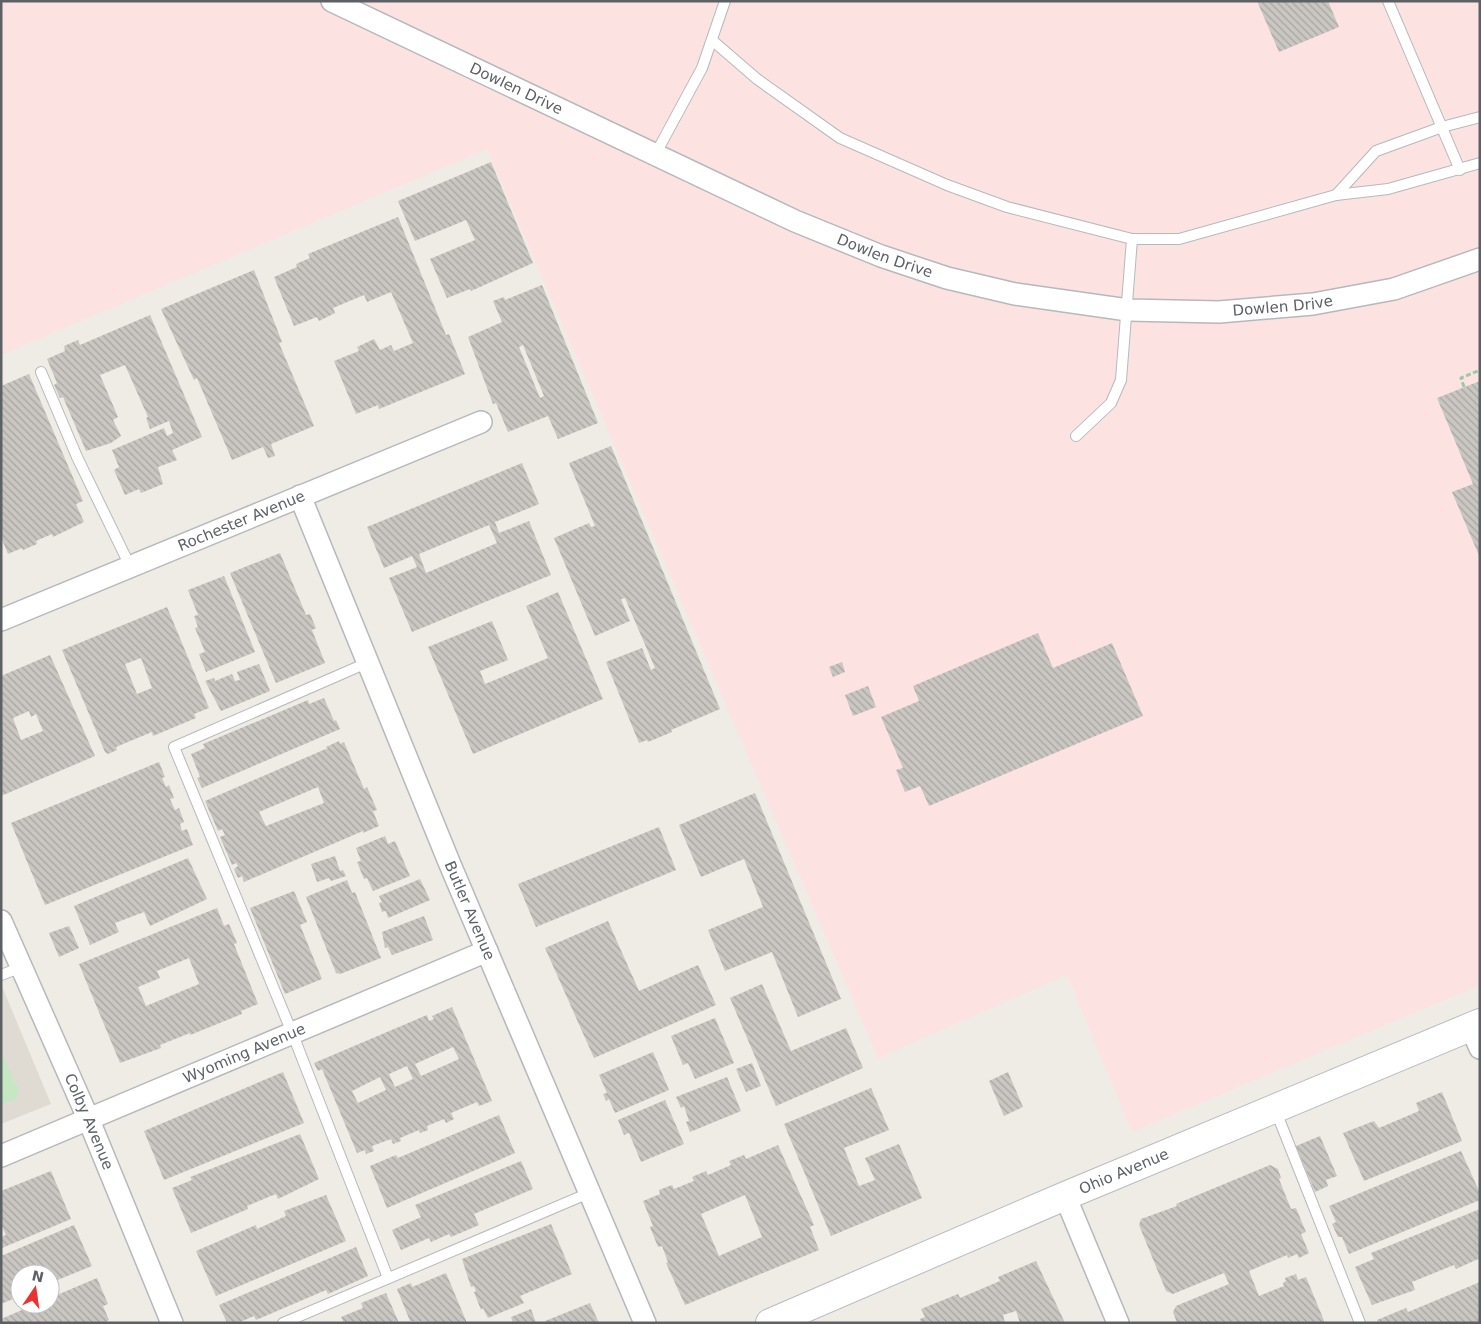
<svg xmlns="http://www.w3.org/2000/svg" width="1481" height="1324" viewBox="0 0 1481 1324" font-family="'DejaVu Sans',sans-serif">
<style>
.education{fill:#dfdbd3}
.medical{fill:#fce3e2}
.park{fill:#c5e7c2}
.building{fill:url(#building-back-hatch);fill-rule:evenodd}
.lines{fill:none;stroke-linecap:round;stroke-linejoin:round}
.lane-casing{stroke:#b6b8bc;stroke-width:12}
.street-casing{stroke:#b6b8bc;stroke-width:24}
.secondary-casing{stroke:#b7babf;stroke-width:30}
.path{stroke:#9bc8a5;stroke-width:3;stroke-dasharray:5 2.5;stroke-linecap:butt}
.lane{stroke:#fff;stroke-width:10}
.street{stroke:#fff;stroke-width:21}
.secondary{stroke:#fff;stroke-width:28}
.labels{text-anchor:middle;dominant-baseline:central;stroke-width:4.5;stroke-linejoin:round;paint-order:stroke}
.street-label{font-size:15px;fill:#5d6166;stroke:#fff}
</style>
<defs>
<pattern id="building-back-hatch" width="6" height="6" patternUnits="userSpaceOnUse" patternTransform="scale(1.25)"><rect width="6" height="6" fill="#cac7c2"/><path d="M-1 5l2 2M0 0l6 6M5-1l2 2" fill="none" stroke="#a7a5a1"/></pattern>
</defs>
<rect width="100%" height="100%" fill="#efece5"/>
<path class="education" d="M1,984l50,120 -50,20z"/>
<path class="medical" d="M1,1h1479v984l-348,147 -65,-157 -189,83 -391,-909 -486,206z"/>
<path class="park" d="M1,1051l18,41 -3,7 -15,6z"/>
<g class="building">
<path d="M1257,1h71l11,26 -60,25z"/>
<path d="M491,162l42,101 -62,28 -1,-2 -23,9 -17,-39 45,-19 -9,-20 -51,21 -17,-40z"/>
<path d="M398,217l48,118 3,-1 16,40 -86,35 -1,-4 -22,9 -22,-53 25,-10 -2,-4 17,-8 6,11 11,-5 3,6 19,-8 -22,-51 -24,10 -3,-7 -31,13 2,5 -16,8 -2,-4 -23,9 -20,-49 23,-10 -1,-3 14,-6 -2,-4z"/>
<path d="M254,270l28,72 -3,1 35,83 -43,18 4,12 -7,2 -5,-11 -31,13 -35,-82 -3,2 -33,-71z"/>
<path d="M542,285l56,138 -40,16 -10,-23 -40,16 -12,-29 -3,1 -25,-67 34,-15 -9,-21 11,-4 1,3zM523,345l21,51 -4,2 -21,-51z"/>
<path d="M150,315l52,122 -30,13 5,10 -19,7 5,17 -22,9 -2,-4 -14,6 -11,-25 5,-3 -7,-17 52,-22 3,8 6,-3 -4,-12 -19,8 -4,-11 2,-1 -23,-52 -25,10 18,42 -5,3 8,16 -10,7 -25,8 -23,-54 -3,1 -6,-13 3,-2 -10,-24 18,-8 -1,-5 14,-6 2,5z"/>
<path d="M29,374l54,127 -7,3 8,18 -31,15 -1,-3 -16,7 1,3 -14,6 -1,-2 -14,6 -7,-17v-151z"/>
<path d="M1480,381v177l-28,-66 21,-8 -36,-86z"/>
<path d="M611,446l109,263 -49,21 1,2 -24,10 -1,-2 -8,3 -33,-81 36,-14 9,22 4,-2 -30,-70 -4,1 9,22 -35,15 -41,-98 35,-15 2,4 4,-1 -26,-63z"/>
<path d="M522,463l17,41 -44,18 4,11 30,-12 22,54 -139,57 -23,-54 28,-11 -5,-11 -28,12 -17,-41zM489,525l8,18 -71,30 -7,-19z"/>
<path d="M280,553l26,62 4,-1 6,14 -4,2 13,33 -49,20 -46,-110z"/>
<path d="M224,576l31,76 -49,20 -7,-18 6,-2 -10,-24 3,-1 -4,-11 4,-1 -10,-25z"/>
<path d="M558,592l45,107 -130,55 -45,-107 64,-26 16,39 -28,11 5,13 63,-26 -22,-52z"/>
<path d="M167,607l42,101 -15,6 2,4 -43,18 -1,-4 -36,15 1,3 -9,4 -3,-2 -43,-102zM141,658l11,30 -15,6 -12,-30z"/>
<path d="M1038,633l15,35 59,-25 31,73 -214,90 -9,-20 -15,6 -9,-22 7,-2 -22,-51 38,-16 -6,-15z"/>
<path d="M50,655l45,101 -94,40v-120zM29,711l2,6 5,-3 7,17 -22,9 -8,-22z"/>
<path d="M842,662l3,10 -12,5 -4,-10z"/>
<path d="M259,664l11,27 -49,20 -16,-30 9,-3 1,3 17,-7 3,7 5,-1 -3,-8z"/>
<path d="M868,686l8,21 -23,9 -8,-21z"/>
<path d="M324,698l10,23 2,-1 4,9 -138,59 -5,-10 3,-1 -9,-23 14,-6 -2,-4 105,-44 1,4z"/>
<path d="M339,741l1,3 4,-2 20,47 3,-2 10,23 -4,1 6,15 -16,7v-2l-119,51 -2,-6 -4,2 -4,-9 4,-3 -2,-3 -4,2 -12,-28 5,-2 -3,-6 -4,2 -13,-30 123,-53 -2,-1zM318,787l6,16 -58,23 -7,-14z"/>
<path d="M159,762l6,15 -3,1 4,9 3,-2 5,13 -4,1 5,11 4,-2 5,14 -4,2 2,7 5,-2 6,16 -148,60 -34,-82z"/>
<path d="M755,793l86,206 -43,18 -26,-65 -47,19 -17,-41 55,-23 -19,-48 -43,18 -22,-52z"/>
<path d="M659,827l17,43 -140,57 -18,-43z"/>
<path d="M385,836l3,8 7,-3 15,35 -37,15 -6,-13 -3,1 -7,-17 4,-1 -5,-13z"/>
<path d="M335,856l5,15 3,-1 3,6 -15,5 -2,-3 -12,4 -6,-18z"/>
<path d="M188,858l19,41 -57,27 -6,-14 -29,11 4,9 -29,13 -16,-39z"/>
<path d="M420,879l10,21 -42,18 -2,-7 -4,1 -3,-9 3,-1 -3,-6z"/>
<path d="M347,880l5,13 3,-1 26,66 -41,16 -4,-1 -30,-76z"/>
<path d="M294,891l13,31 -7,3 22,54 -37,15 -35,-86z"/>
<path d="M217,908l7,18 5,-2 8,19 -3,1 24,60 -17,7 1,3 -52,21v-2l-30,12 1,3 -41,15 -41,-99zM189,958l10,26 -53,22 -8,-19 22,-9 -3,-7z"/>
<path d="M424,916l9,24 -41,15 -4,-8 -3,1 -3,-16z"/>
<path d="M608,921l31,70 59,-26 18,40 -122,53 -49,-110z"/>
<path d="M69,926l10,22 -20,9 -10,-24z"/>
<path d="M762,984l29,67 55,-23 17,40 -87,38 -46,-108z"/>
<path d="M452,1007l40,94 -13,5 -2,-4 -26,11 3,6 -8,4 -2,-4 -17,7 1,4 -8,3 -1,-3 -19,8 1,3 -8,3 -2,-5 -19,7 2,5 -8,3 -1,-4 -8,3 -35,-84 -4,2 -4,-8 113,-48 2,6 5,-2 -2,-3zM453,1047l6,12 -38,17 -6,-12zM407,1066l6,13 -18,8 -6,-13zM380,1077l6,13 -28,13 -6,-12z"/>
<path d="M715,1018l19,45 -39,16 -7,-16 -5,2 -12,-29z"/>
<path d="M653,1052l16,38 -54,23 -6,-14 -3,2 -3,-7 4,-1 -8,-18z"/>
<path d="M752,1063l9,23 -15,6 -10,-23z"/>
<path d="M283,1072l21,51 -140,57 -20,-49z"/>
<path d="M1008,1072l15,35 -19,9 -15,-35z"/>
<path d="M727,1077l14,34 -51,21 -4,-10 3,-1 -5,-15 -3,2 -5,-11z"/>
<path d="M871,1088l18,42 -45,18 15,38 16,-6 -10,-22 34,-14 23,54 -91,38 -47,-112z"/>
<path d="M1442,1092l20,49 -98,40 -21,-48 31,-12 5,7 40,-17 -3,-8z"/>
<path d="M665,1100l19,44 -43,18 -12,-29 -5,2 -6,-15z"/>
<path d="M499,1115l16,38 -128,55 -17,-42 26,-11 2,3z"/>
<path d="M300,1134l19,45 -41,20 -2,-5 -29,12 1,3 -57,24 -19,-45 20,-8 -2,-3z"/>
<path d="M1320,1136l17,40 -11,4 2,6 -13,6 -19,-46z"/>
<path d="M778,1145l36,80 -4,2 9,23 -134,55 -19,-42 2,-1 -6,-16 -4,1 -8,-20 3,-1 -10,-25 17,-7 -1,-4 13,-5 2,4 20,-8 -2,-4 14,-6 2,4 23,-10 -2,-4 15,-6 2,4zM745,1195l17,42 -43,19 -18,-42z"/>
<path d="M1461,1151l19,42v7l-131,54 -7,-17h-4l-6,-13 4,-2 -7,-16z"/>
<path d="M521,1161l12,28 -59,25 5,11 -28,12 -2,-3 -18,8 -2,-4 -28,12 -9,-20 29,-13 -6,-12z"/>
<path d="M1270,1165l8,4 3,9 -2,1 12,30 5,-1 10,24 -5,2 8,19 -10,5 -2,-4 -9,4 -1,-3 -38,16 10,25 25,-10 -1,-3 3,-2 -1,-3 11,-4 2,6 8,-3 19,46h-148l-4,-11 3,-6 53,-22 -5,-11 -51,21 -7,-3 -27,-66 2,-6 36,-13 -1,-2z"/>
<path d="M51,1171l20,48 -69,29 -1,-11 5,-2 -5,-11v-33z"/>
<path d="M326,1195l20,46 -130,55 -20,-45 60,-26 1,4 29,-13 -2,-5z"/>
<path d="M1480,1209v53l-2,-3 -22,10 -2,-4 -42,17 3,8 -43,15 -17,-38 19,-8 -3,-6z"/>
<path d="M551,1224l21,50 -52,22 4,7 -36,15 -5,-10 -2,2 -7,-18 2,-1 -2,-5 -3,1 -9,-28z"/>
<path d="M74,1225l18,41 -42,17v-9h-30v22l-19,8v-48z"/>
<path d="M356,1247l12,29 -40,18 -2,-4 -70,30 -2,-4 -16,7h-11l-8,-18z"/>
<path d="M1036,1261l29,62h-45l-4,-12 -13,4 2,8h-84l-1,-4 5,-2 -4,-8 37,-15 2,4 40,-17 -2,-4z"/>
<path d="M446,1273l21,50 -57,-2 -13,-32 14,-6 1,4z"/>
<path d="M97,1278l11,26 -5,2 6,14 -5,3h-103v-4l35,-15h14v-6z"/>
<path d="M1480,1282v41h-102l-1,-3 29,-12 2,4z"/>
<path d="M386,1293l13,30h-55l-3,-6 22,-9 -2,-5z"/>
<path d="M590,1303l9,20h-53l-1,-2z"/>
<path d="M531,1309l5,14h-23l-2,-6z"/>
</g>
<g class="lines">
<g class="lane-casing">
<g id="lane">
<path d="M1388,1l72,169"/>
<path d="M713,41l44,38 83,59 107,47 60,22 125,32h47l157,-44 52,-6 92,-26"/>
<path d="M655,155l47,-87 23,-67"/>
<path d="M1336,195l40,-44 66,-24 38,-10"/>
<path d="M41,372l36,85 53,109"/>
<path d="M1076,436l35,-33 10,-23 11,-141"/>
<path d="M369,662l-195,85 119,288 95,243"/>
<path d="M1,975l21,-8"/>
<path d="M1275,1109l85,214"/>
<path d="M283,1323l306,-130"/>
</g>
</g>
<g class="street-casing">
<g id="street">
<path id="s1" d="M332,1l463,220 86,35 66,22 68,16 113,16 91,2 94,-8 81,-15 86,-30"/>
<path id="s2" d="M300,496l149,366 196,461"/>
<path id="s3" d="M1,620l480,-198"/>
<path id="s4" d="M1,921l87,197 84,205"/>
<path d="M1471,1027l9,21"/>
<path id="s5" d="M1,1156l486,-205"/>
<path d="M1065,1196l53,127"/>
</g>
</g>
<g class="secondary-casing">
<g id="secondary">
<path id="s6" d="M770,1323l295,-127 415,-173"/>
</g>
</g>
<path class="path" d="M1464,387l-3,-9 19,-8"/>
<use href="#lane" class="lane"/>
<use href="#street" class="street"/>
<use href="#secondary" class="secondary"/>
</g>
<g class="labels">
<g class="street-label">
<text stroke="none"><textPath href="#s1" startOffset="204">Dowlen Drive</textPath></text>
<text stroke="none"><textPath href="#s1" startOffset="609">Dowlen Drive</textPath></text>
<text stroke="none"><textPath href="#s1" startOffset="1014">Dowlen Drive</textPath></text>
<text stroke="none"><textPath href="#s3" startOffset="260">Rochester Avenue</textPath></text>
<text stroke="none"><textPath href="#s2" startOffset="448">Butler Avenue</textPath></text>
<text stroke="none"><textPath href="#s5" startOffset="264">Wyoming Avenue</textPath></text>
<text stroke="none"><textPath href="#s4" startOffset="219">Colby Avenue</textPath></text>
<text stroke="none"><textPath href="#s6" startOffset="385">Ohio Avenue</textPath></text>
</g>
</g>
<rect width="1481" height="1324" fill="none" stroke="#5d6166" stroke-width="5"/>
<g transform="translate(35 1289) rotate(13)"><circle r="24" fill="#ffffff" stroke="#bec0c2"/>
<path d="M0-4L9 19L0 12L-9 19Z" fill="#ea3231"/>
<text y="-8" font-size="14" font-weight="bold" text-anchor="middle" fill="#5d6166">N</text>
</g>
</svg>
